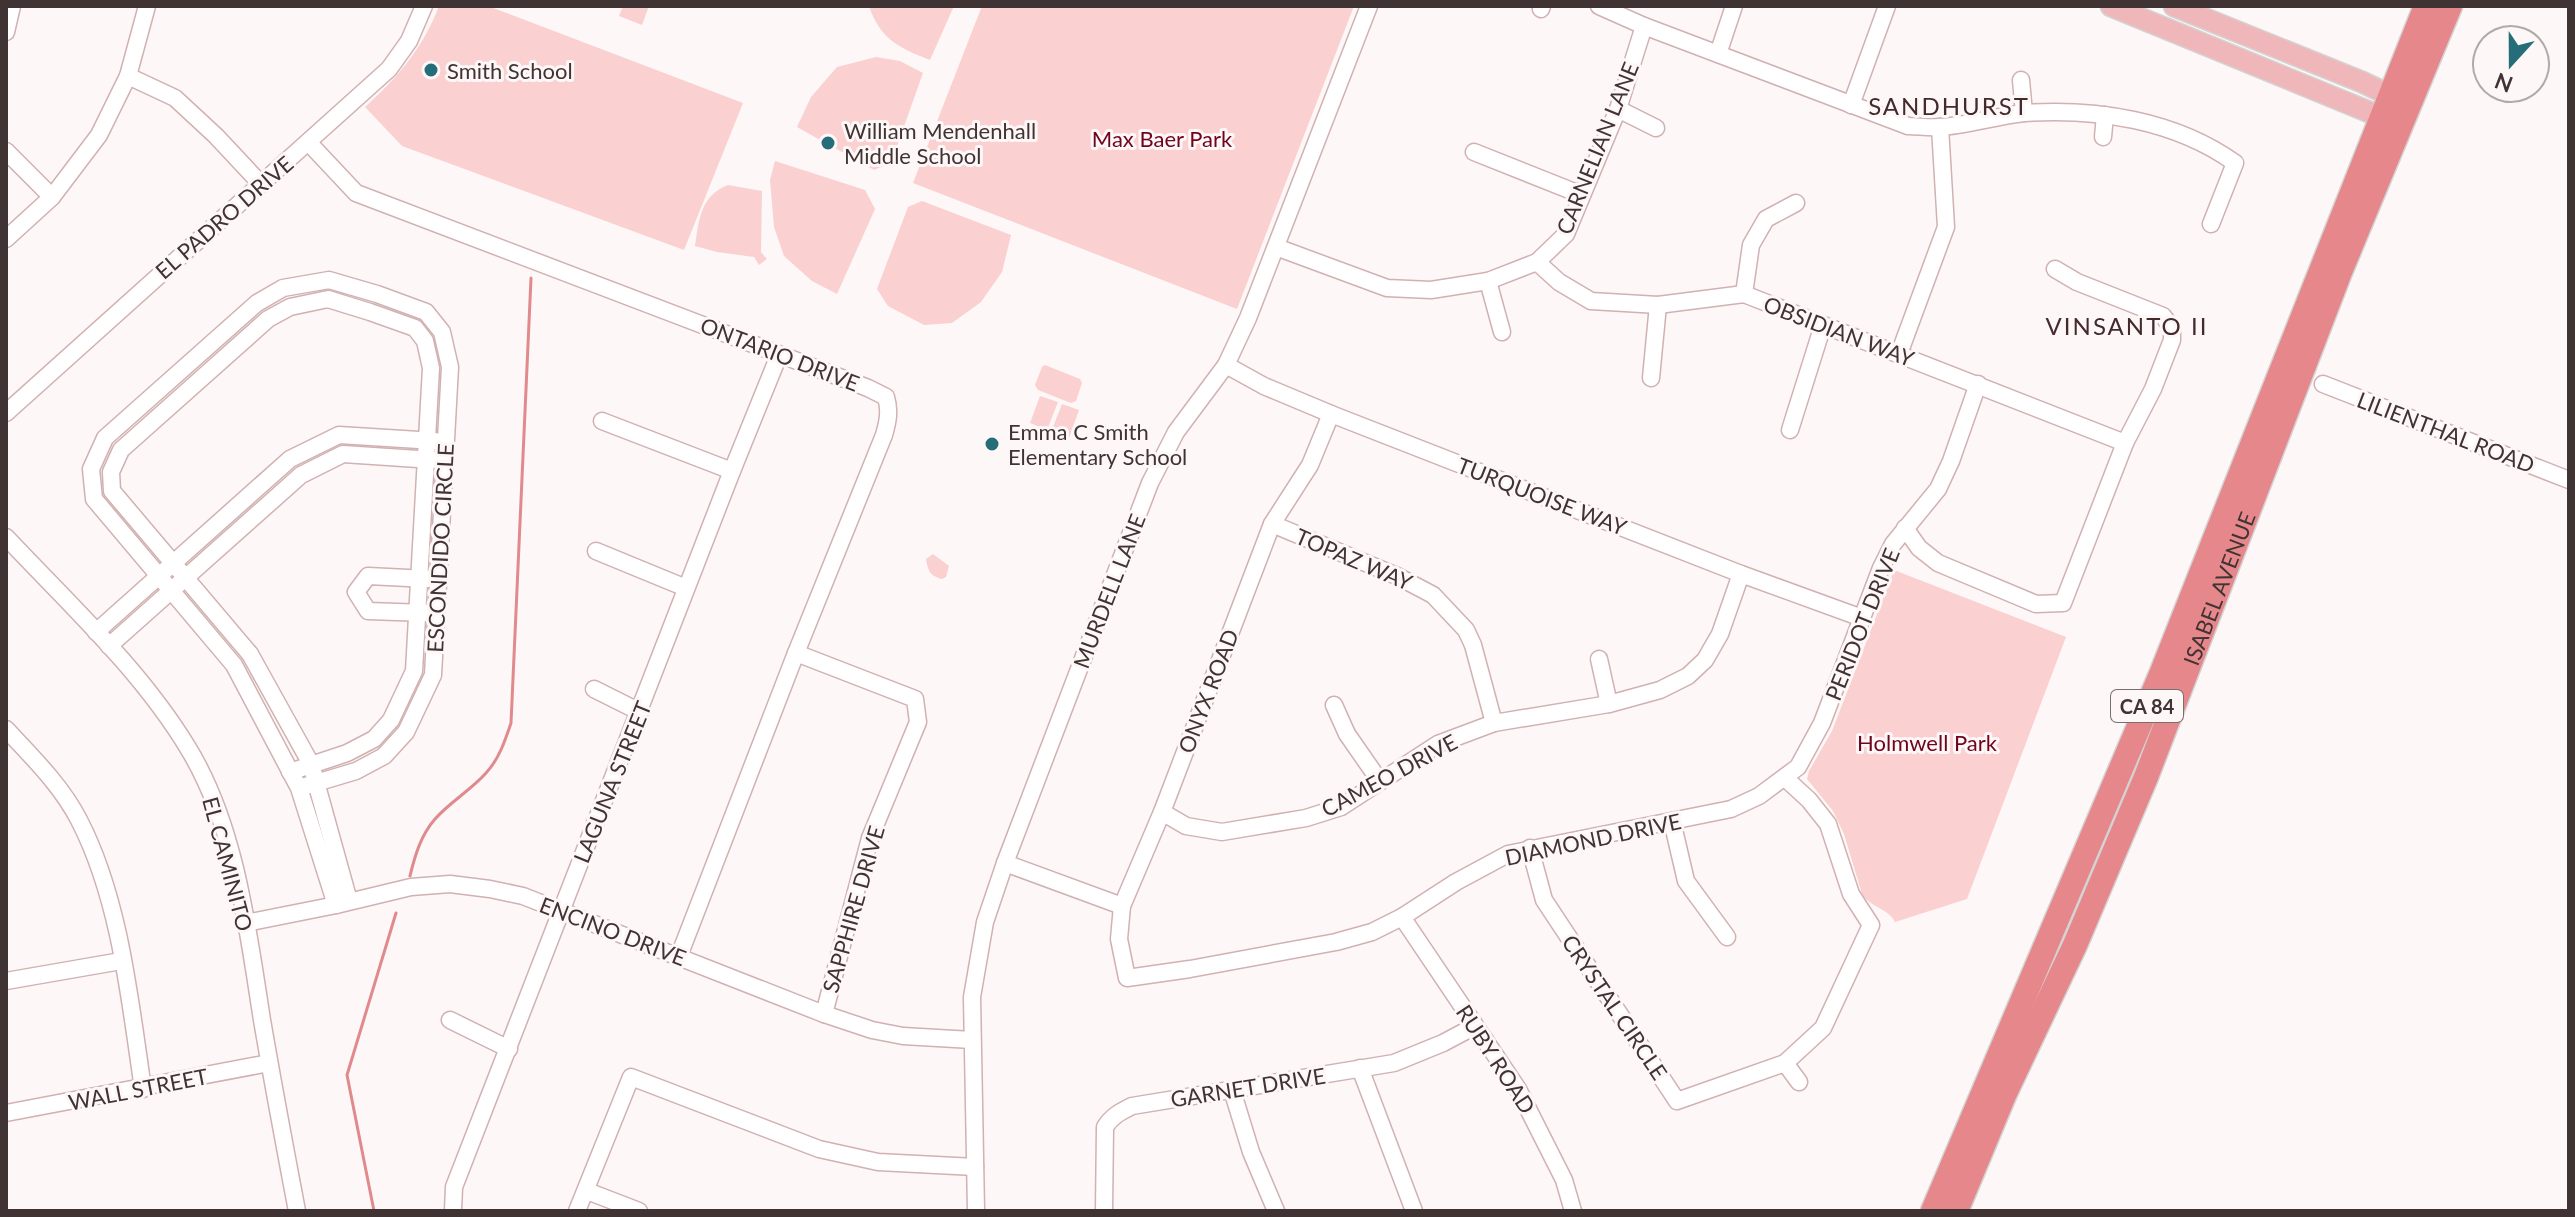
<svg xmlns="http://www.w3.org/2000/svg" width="2575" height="1217" viewBox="0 0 2575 1217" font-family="Lato,sans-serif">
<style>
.green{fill:#fad0d1}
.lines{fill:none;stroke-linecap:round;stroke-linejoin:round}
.stream{stroke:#e18a8d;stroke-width:3}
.minor-casing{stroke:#d1b1b1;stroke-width:19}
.major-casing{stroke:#d5d2d2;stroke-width:23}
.highway-casing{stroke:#d5d2d2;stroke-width:27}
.minor{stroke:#fff;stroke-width:16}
.major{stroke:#efb7b9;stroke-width:20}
.highway{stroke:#e5878b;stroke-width:24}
.poi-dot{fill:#266d7a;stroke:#fef7f7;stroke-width:3}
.labels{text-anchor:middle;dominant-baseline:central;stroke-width:6;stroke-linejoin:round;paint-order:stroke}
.shield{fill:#fef7f7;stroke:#796e6e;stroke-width:2}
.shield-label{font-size:20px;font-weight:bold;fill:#403333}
.poi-label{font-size:22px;fill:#403333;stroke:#fef7f7;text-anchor:start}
.park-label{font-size:22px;fill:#70041e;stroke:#fef7f7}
.street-label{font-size:22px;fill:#403333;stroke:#fef7f7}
.neighbourhood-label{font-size:24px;letter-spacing:2px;fill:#432a2b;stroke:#fef7f7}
</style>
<rect width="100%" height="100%" fill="#fef7f7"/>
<g class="green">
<path d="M439,6h49l255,97 -59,147 -282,-104 -37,-39c33,-30 58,-59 74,-101z"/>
<path d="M623,6h26l-7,19 -23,-9z"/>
<path d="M869,6h85l-24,54c-31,-12 -50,-21 -61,-54z"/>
<path d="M982,6h372l-117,303 -324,-126z"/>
<path d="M876,57l24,4 23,12 -32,90 -17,7 -77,-43 14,-30 26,-30z"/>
<path d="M775,161l90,29 10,19 -38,85 -25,-13 -28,-25 -10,-29 -4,-47z"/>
<path d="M728,185l34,6 -1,61 6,7 -8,6 -5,-8 -37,-5 -22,-6c4,-26 5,-50 33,-61z"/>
<path d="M922,201l89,34 -9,37 -21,30 -29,21 -28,2 -36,-19 -11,-17 31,-82z"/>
<path d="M1045,365l35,14 2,4 -6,18 -5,2 -33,-13 -3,-5 7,-18z"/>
<path d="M1040,396l18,6 -11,28 -17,-7z"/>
<path d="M1062,404l17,6 -10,28 -18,-6z"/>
<path d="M933,554l16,12 -3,11 -4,2c-12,-3 -14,-8 -16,-20z"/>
<path d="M1894,570l172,67 -99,262 -72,23c-7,-14 -24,-14 -33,-28l-18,-60 -11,-23 -26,-32 2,-8 23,-40z"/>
</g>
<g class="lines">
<g class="stream">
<path d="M410,876c5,-21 11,-41 25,-57 15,-17 36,-29 51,-46 13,-14 19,-32 25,-50l20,-445"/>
<path d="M374,1211l-27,-136 49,-162"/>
</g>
<g class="minor-casing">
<g id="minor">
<path d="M1599,6l45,20 264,100c10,0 21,2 31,1 28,-1 56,-11 85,-14 72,-5 151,7 211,50l-24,61"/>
<path d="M1541,9l1,-3"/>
<path d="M6,32l6,-26"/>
<path d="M1718,54l16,-48"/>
<path d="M128,76l47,22 41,38 44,47"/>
<path d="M2021,80l3,33"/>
<path d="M1851,105l36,-99"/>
<path d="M1618,109l38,19"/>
<path d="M2103,137l2,-22"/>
<path d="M309,143l47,50 512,195 18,9c4,14 2,24 -2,38l-88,218 -117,303"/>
<path d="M6,151l46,46"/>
<path d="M1474,152l108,43"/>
<path d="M6,239l46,-42 47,-62 29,-59 19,-70"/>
<path d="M1276,247l111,41 44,2 57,-9 49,-19 22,20 32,19 67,4 86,-11 381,149"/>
<path d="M1537,262l29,-28 52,-125 26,-83"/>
<path d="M1488,281l14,51"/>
<path d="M1744,294l7,-49 15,-26 30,-16"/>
<path d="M1899,354l47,-127 -6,-100"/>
<path d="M1226,365l38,21 67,28 410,160 121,44"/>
<path d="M1651,378l7,-73"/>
<path d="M2323,384l246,96"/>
<path d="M6,413l383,-344 20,-28 15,-35"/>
<path d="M1331,414l-21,51 -38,59 -110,288 -40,94 -3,33 8,39 63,-9 146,-27 36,-10 30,-15 54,-35 52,-28 223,-45 28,-13 39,-29 24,-44 59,-155 12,-24 45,-55 13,-28 27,-77"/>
<path d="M602,421l130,50"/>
<path d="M1790,430l33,-105"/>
<path d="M1272,524l125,52 36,19 33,35 7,15 21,78"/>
<path d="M1905,528l14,20 19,15 98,41 27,-1 62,-160 28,-54 19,-49v-12l-9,-12 -86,-34 -22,-13"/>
<path d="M6,537c63,67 134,132 182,211 48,78 60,183 74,272 11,64 23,128 35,191"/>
<path d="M596,551l90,37"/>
<path d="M426,613l-58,-2 -12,-19 12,-16 60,3"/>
<path d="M96,632l194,-173 49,-24 96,6"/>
<path d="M109,646l192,-171 42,-21 90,6"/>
<path d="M796,653l119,46 3,23 -48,116 -46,176"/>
<path d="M1599,659l10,45"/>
<path d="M594,689l46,23"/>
<path d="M1334,705l13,29 32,46"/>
<path d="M6,729c26,28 55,56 73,91 41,79 51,181 64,269"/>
<path d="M290,772l57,-19 27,-14 17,-19 23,-49 17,-303 -6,-27 -10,-13 -45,-16 -42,-13 -38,8 -22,12 -147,131 -10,22 1,19 138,163 61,110 38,137"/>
<path d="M299,788l57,-17 28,-15 22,-24 27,-57 17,-308 -8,-35 -16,-20 -49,-18 -48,-14 -46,8 -26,15 -152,135 -14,31 3,30 140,166 65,123 37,117"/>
<path d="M1162,812l24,14 36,6 84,-14 35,-11 97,-63 56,-21 115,-19 51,-14 28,-14 17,-16 15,-26 21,-60"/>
<path d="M1672,821l14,60 41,56"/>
<path d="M1530,848l14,52 133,201 108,-38 38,-35 48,-103 -20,-31 -23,-70 -19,-24 -24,-22"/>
<path d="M1005,863l117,43"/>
<path d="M1402,917l116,172 46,91 9,31"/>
<path d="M246,923l90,-18 75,-18 39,-3 40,5 33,7 301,118 48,16 31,6 69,4"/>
<path d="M6,981l115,-20"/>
<path d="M450,1020l59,29"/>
<path d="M1785,1063l14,19"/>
<path d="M1360,1068l54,143"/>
<path d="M1232,1090l19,62 25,59"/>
<path d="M6,1113l263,-50"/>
<path d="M587,1191l52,20"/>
<path d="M453,1211l1,-24 278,-716 47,-116"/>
<path d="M577,1211l54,-134 188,72 59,13 97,5"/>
<path d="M976,1211l-4,-214 13,-75 20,-59 145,-380 26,-51 50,-67 22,-47 121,-312"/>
<path d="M1104,1211l1,-84c7,-11 15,-15 27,-21l262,-43 49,-20 32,-17"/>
</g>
</g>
<g class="major-casing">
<g id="major">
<path d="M2111,6l285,117"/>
<path d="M2174,6l188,76 42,20"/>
</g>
</g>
<g class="highway-casing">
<g id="highway">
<path d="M1933,1211l229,-539 264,-666"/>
<path id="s1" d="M1956,1211l49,-118 70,-148 71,-168 194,-505 110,-266"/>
</g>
</g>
<use href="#minor" class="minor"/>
<use href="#major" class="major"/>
<use href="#highway" class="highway"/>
</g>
<g class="poi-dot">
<circle cx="431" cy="70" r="8"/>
<circle cx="828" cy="143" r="8"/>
<circle cx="992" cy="444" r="8"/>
</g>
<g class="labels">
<rect class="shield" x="2111" y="690" width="72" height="32" rx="6"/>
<g class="shield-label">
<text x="2147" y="706">CA 84</text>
</g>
<g class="poi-label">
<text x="447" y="70">Smith School</text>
<text x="844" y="130">William Mendenhall<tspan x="844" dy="25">Middle School</tspan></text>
<text x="1008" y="431">Emma C Smith<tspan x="1008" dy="25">Elementary School</tspan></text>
</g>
<g class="park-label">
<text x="1162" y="138">Max Baer Park</text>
<text x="1927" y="742">Holmwell Park</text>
</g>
<g class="street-label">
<text transform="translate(1597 148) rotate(-68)">CARNELIAN LANE</text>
<text transform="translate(224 217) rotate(-41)">EL PADRO DRIVE</text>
<text transform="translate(1839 331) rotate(21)">OBSIDIAN WAY</text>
<text transform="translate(780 354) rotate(21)">ONTARIO DRIVE</text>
<text transform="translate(2446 432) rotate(21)">LILIENTHAL ROAD</text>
<text transform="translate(1542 496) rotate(21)">TURQUOISE WAY</text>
<text transform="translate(440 548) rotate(-87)">ESCONDIDO CIRCLE</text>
<text transform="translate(1354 559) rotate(23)">TOPAZ WAY</text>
<text stroke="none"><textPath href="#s1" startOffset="676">ISABEL AVENUE</textPath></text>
<text transform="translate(1109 591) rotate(-69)">MURDELL LANE</text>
<text transform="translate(1862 624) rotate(-68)">PERIDOT DRIVE</text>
<text transform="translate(1208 691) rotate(-69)">ONYX ROAD</text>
<text transform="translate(1389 775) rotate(-28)">CAMEO DRIVE</text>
<text transform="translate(612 782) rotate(-68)">LAGUNA STREET</text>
<text transform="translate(1593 839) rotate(-12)">DIAMOND DRIVE</text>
<text transform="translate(228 864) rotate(75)">EL CAMINITO</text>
<text transform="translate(853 909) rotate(-74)">SAPPHIRE DRIVE</text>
<text transform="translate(613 931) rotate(21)">ENCINO DRIVE</text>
<text transform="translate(1615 1007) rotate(56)">CRYSTAL CIRCLE</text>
<text transform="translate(1496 1059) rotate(57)">RUBY ROAD</text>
<text transform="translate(1248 1087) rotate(-9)">GARNET DRIVE</text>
<text transform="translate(138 1089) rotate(-11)">WALL STREET</text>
</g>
<g class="neighbourhood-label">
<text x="1949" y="105">SANDHURST</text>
<text x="2127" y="325">VINSANTO II</text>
</g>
</g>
<rect width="2575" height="1217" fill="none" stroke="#403333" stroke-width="16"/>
<g transform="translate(2511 64) rotate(201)"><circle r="38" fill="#fef7f7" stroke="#b2a9a9" stroke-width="2"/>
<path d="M0-6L14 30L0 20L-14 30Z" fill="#266d7a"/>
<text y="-12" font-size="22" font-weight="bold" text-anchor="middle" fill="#403333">N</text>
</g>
</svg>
